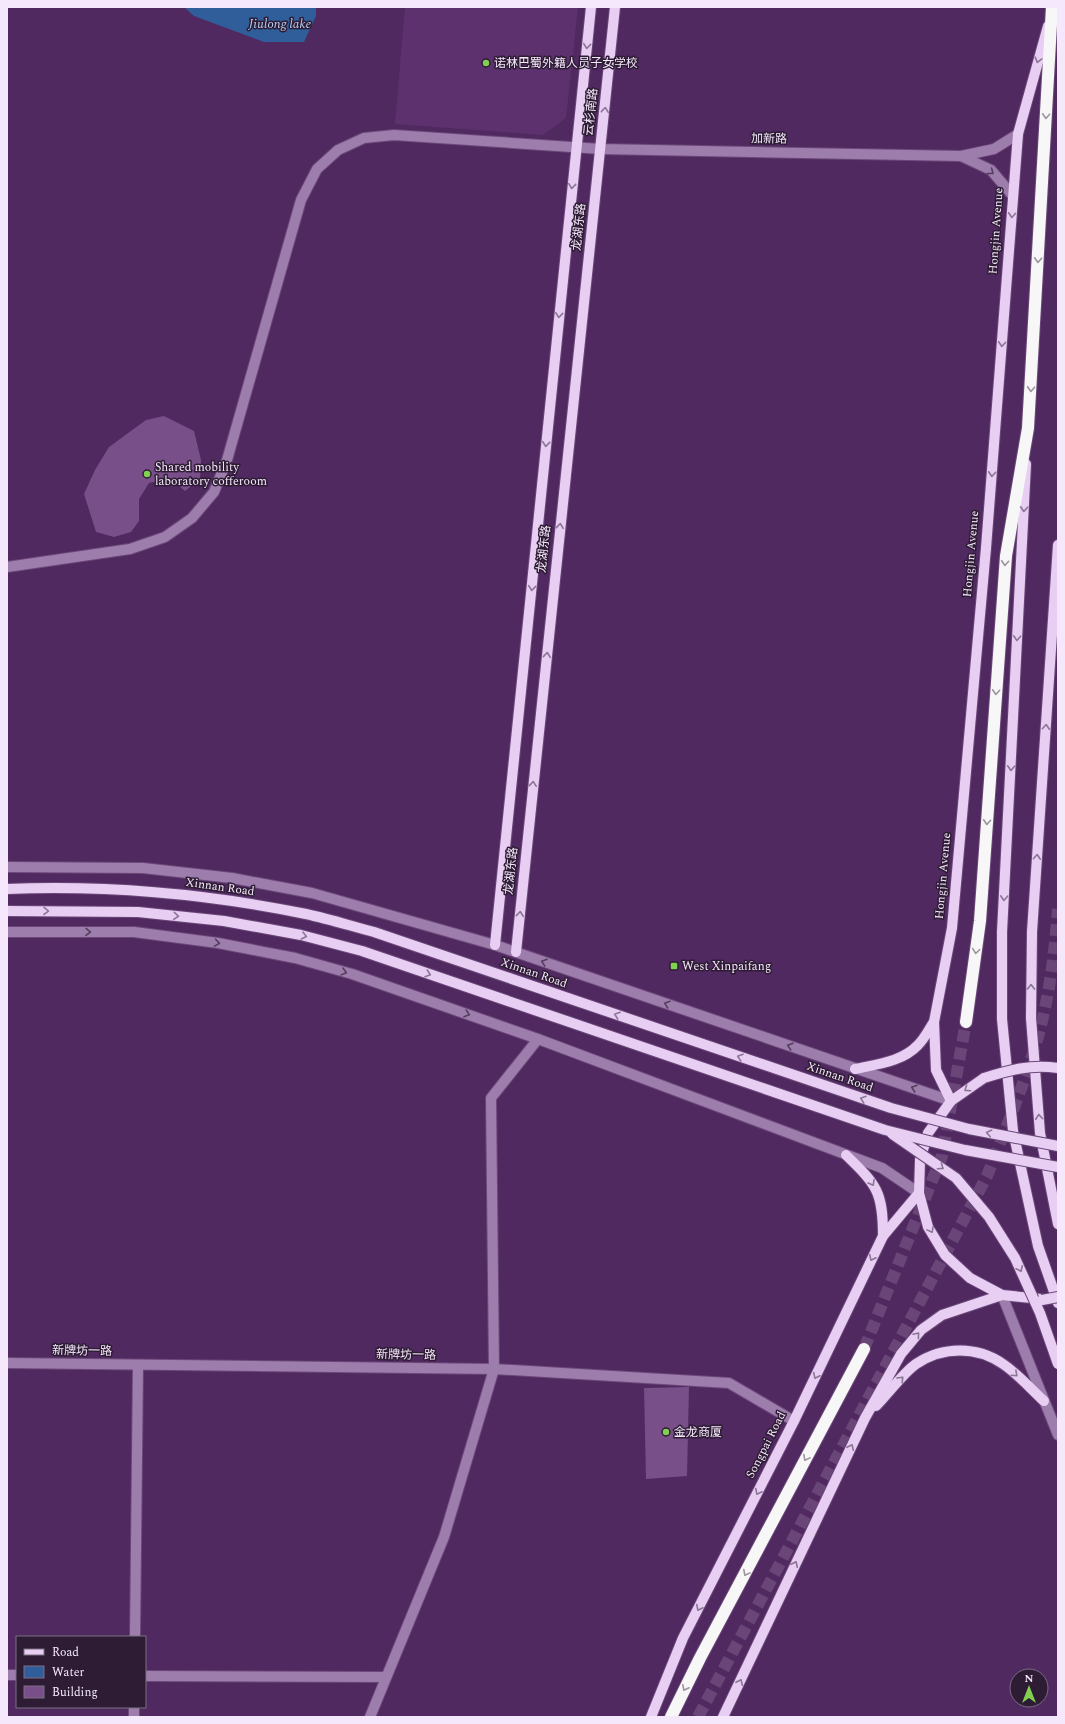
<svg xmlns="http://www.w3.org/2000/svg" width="1065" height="1724" viewBox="0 0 1065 1724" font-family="Spectral,'Noto Sans SC',serif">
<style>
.built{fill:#5d316e}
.water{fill:#2f5e9a}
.building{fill:#784f89}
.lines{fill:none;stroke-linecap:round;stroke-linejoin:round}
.highway-tunnel{stroke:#694677;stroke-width:12;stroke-dasharray:12 6;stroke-linecap:butt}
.minor-casing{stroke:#6b4879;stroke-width:12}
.major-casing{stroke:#6b4879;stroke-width:12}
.highway-casing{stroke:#6b4879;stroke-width:14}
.minor{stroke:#9d7dab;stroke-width:10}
.major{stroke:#e8cef3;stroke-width:10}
.highway{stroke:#f7f7f7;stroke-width:12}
.major-bridge-casing{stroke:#6b4879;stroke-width:12;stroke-linecap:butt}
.major-bridge{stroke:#e8cef3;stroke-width:10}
.oneway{stroke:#8a7594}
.oneway2{stroke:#9c949f}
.oneway3{stroke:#543e5e}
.poi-dot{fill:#81d050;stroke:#2d1c34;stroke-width:1.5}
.labels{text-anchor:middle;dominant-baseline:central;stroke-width:3;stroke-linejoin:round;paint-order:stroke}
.poi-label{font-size:12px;fill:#f6e8fc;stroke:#2d1c34;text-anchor:start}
.street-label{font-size:12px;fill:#f6e8fc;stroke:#2d1c34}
.water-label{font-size:13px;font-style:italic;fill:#b5cff2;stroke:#2d1c34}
</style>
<rect width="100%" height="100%" fill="#502960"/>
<path class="built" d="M405,7h173l-12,111 -23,17 -148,-11z"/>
<path class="water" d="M184,7h132v9l-12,26h-40l-70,-26z"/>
<g class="building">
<path d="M164,416l30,15 7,29 -1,19 -15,12 -15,-13 -21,5 -10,16v22l-8,11 -17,5 -18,-5 -12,-38 11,-24 14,-23 37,-27z"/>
<path d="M689,1387l-2,89 -41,3 -2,-91z"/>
</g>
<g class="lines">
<g class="highway-tunnel">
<path d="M864,1349l78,-193 24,-134"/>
<path d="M698,1717l289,-541c20,-51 42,-102 55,-155 9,-37 13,-74 16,-112"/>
</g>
<g class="minor-casing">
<g id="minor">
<path d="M961,156l30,14 22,26"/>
<path d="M7,567l123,-18 35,-12 27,-19 22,-26 13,-32 74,-260 16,-31 21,-19 26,-12 30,-3 207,14 360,7 33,-7 24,-15"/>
<path d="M7,867l136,1 89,10 80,15 183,52 456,156"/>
<path d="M7,932h127l84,11 77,15 57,16 186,65 344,129 37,25"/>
<path d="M1002,1295l56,140"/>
<path d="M7,1363l487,6 235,14 65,38"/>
<path d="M135,1637l3,-272"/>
<path d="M7,1675h10"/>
<path d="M145,1676l241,1"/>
<path d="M134,1717v-10"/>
<path d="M370,1717l74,-180 50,-168 -3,-271 47,-59"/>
</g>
</g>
<g class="major-casing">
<g id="major">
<path d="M1026,464l-24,468v87l11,112 25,115 20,57"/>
<path d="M1058,545l-26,387 -1,86 9,115 18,91"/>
<path d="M495,945l96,-938"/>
<path d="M516,952l99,-945"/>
<path d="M855,1069c22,-5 47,-7 63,-24 7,-7 11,-16 16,-23"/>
<path d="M984,1078l-33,23 -23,32 -8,27 -1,33 9,34 17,28 25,23 32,17 39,4"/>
<path d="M951,1101l-15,-31 -2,-48 18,-94 34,-380 32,-414 30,-108"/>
<path d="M846,1155c31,30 37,37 37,81"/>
<path d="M876,1406c11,-11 28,-34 40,-42 27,-18 61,-18 87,0 15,10 28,25 41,37"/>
<path d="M651,1717l32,-79 111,-217 89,-185 36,-43"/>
<path d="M723,1717l142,-299 36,-64 20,-24 21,-15 60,-20"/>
</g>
</g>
<g class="highway-casing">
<g id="highway">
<path d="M966,1022l14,-101 26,-365 22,-128 24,-421"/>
<path d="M671,1717l29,-59 164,-309"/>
</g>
</g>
<use href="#minor" class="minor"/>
<use href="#major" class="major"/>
<use href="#highway" class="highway"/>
<g class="major-bridge-casing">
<g id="major-bridge">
<path d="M7,889c101,-4 201,5 299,25 23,5 45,12 68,18l517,176 78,21 89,17"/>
<path d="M7,911l131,1 86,9 77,14 61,16 523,179 80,20 93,17"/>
<path d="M984,1078c26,-8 46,-14 74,-10"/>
<path d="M892,1134l64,44 33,39 26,41 25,55 18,51"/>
<path d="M1042,1300l16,-3"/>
</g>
</g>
<use href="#major-bridge" class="major-bridge"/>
</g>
<defs><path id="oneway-chevron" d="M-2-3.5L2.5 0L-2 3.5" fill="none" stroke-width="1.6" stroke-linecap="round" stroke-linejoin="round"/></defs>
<g class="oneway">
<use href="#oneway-chevron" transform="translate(587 46) rotate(96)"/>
<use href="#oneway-chevron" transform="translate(1038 60) rotate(105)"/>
<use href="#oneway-chevron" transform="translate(605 110) rotate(-84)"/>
<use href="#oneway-chevron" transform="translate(572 186) rotate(96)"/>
<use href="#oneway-chevron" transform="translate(1012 215) rotate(94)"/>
<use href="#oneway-chevron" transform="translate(559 315) rotate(96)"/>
<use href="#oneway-chevron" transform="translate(1002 344) rotate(94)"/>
<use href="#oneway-chevron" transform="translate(546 444) rotate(96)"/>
<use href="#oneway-chevron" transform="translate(992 474) rotate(94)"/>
<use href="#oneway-chevron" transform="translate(1024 509) rotate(93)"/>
<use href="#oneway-chevron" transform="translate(560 526) rotate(-84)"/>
<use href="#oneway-chevron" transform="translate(532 588) rotate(96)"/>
<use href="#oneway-chevron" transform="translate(1017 638) rotate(93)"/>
<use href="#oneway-chevron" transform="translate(547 655) rotate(-84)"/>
<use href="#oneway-chevron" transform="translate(1046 727) rotate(-86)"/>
<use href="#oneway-chevron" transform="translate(1011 768) rotate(93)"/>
<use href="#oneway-chevron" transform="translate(533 784) rotate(-84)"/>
<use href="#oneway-chevron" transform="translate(1037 857) rotate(-86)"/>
<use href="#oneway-chevron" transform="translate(1004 898) rotate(93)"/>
<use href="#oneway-chevron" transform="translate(46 911) rotate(1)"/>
<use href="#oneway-chevron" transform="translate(520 914) rotate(-84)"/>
<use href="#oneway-chevron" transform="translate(176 916) rotate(5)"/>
<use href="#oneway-chevron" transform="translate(304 936) rotate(14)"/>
<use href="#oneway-chevron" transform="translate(428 974) rotate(19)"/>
<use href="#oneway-chevron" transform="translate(1031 987) rotate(-89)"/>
<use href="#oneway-chevron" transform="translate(617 1015) rotate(-161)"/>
<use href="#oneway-chevron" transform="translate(740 1057) rotate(-161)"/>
<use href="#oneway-chevron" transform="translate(967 1089) rotate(146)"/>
<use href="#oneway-chevron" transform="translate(863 1099) rotate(-161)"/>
<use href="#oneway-chevron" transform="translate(1039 1117) rotate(-95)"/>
<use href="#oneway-chevron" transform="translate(989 1133) rotate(-168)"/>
<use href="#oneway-chevron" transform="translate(941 1167) rotate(34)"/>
<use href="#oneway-chevron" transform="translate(872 1183) rotate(60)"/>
<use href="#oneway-chevron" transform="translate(931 1230) rotate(62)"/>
<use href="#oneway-chevron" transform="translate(872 1258) rotate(116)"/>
<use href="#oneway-chevron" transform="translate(1020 1269) rotate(65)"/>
<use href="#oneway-chevron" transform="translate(917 1335) rotate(-50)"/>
<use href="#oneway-chevron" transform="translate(1015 1374) rotate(43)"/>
<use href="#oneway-chevron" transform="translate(816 1376) rotate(116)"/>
<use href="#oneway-chevron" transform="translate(901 1379) rotate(-47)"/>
<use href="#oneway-chevron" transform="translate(851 1447) rotate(-65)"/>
<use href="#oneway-chevron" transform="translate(758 1492) rotate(117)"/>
<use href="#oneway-chevron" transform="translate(795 1564) rotate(-65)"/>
<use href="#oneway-chevron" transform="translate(699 1608) rotate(117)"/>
<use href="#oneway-chevron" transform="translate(740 1682) rotate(-65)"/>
</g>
<g class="oneway2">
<use href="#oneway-chevron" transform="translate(1046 116) rotate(93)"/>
<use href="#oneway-chevron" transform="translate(1038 260) rotate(93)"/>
<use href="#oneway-chevron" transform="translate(1031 389) rotate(93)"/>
<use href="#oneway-chevron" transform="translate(1005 563) rotate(94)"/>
<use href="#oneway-chevron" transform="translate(996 692) rotate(94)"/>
<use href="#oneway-chevron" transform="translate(987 822) rotate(94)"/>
<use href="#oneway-chevron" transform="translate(976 951) rotate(98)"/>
<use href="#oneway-chevron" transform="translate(806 1458) rotate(118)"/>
<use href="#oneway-chevron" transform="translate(746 1573) rotate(118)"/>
<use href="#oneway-chevron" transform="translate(685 1688) rotate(116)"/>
</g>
<g class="oneway3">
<use href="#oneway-chevron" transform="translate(991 172) rotate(38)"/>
<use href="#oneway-chevron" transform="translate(88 932) rotate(1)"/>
<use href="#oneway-chevron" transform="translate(217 943) rotate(9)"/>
<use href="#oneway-chevron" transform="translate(544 962) rotate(-161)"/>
<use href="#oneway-chevron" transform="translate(344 972) rotate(15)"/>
<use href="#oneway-chevron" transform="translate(667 1004) rotate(-161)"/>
<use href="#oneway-chevron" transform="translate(467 1014) rotate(19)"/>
<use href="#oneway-chevron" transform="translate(790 1046) rotate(-161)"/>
<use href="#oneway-chevron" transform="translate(914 1088) rotate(-161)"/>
</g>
<g class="poi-dot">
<circle cx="486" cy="63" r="4"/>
<circle cx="147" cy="474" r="4"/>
<rect x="670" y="962" width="8" height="8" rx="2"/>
<circle cx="666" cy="1432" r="4"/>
</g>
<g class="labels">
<g class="poi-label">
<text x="494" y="63">诺林巴蜀外籍人员子女学校</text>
<text x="155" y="467">Shared mobility<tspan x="155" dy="14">laboratory cofferoom</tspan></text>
<text x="682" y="966">West Xinpaifang</text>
<text x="674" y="1432">金龙商厦</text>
</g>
<g class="street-label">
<text transform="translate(591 112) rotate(-84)">云杉南路</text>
<text transform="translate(769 139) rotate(1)">加新路</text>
<text transform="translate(579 227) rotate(-84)">龙湖东路</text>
<text transform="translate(996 231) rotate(-86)">Hongjin Avenue</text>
<text transform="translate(544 549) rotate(-84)">龙湖东路</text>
<text transform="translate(971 554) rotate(-85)">Hongjin Avenue</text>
<text transform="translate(511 871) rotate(-84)">龙湖东路</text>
<text transform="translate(943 876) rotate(-85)">Hongjin Avenue</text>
<text transform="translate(220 887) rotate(8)">Xinnan Road</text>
<text transform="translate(534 973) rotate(19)">Xinnan Road</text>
<text transform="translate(840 1077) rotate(19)">Xinnan Road</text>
<text transform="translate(82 1351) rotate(1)">新牌坊一路</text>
<text transform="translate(406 1355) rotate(1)">新牌坊一路</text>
<text transform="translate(766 1445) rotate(-63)">Songpai Road</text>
</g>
<g class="water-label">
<text x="280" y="24">Jiulong lake</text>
</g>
</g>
<rect width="1065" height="1724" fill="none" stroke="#f6e8fc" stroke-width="16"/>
<rect x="16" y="1636" width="130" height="72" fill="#2d1c34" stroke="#7d6e84"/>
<rect x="24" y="1649" width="20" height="6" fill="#e8cef3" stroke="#7d6e84"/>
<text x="52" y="1656" font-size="12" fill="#f6e8fc">Road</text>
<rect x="24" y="1666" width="20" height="12" fill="#2f5e9a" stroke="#7d6e84"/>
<text x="52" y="1676" font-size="12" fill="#f6e8fc">Water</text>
<rect x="24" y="1686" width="20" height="12" fill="#784f89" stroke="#7d6e84"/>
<text x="52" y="1696" font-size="12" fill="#f6e8fc">Building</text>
<g transform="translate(1029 1688)"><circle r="19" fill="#2d1c34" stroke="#7d6e84"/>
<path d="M0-3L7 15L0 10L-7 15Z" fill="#81d050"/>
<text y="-6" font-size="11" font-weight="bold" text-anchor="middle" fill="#f6e8fc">N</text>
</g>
</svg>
